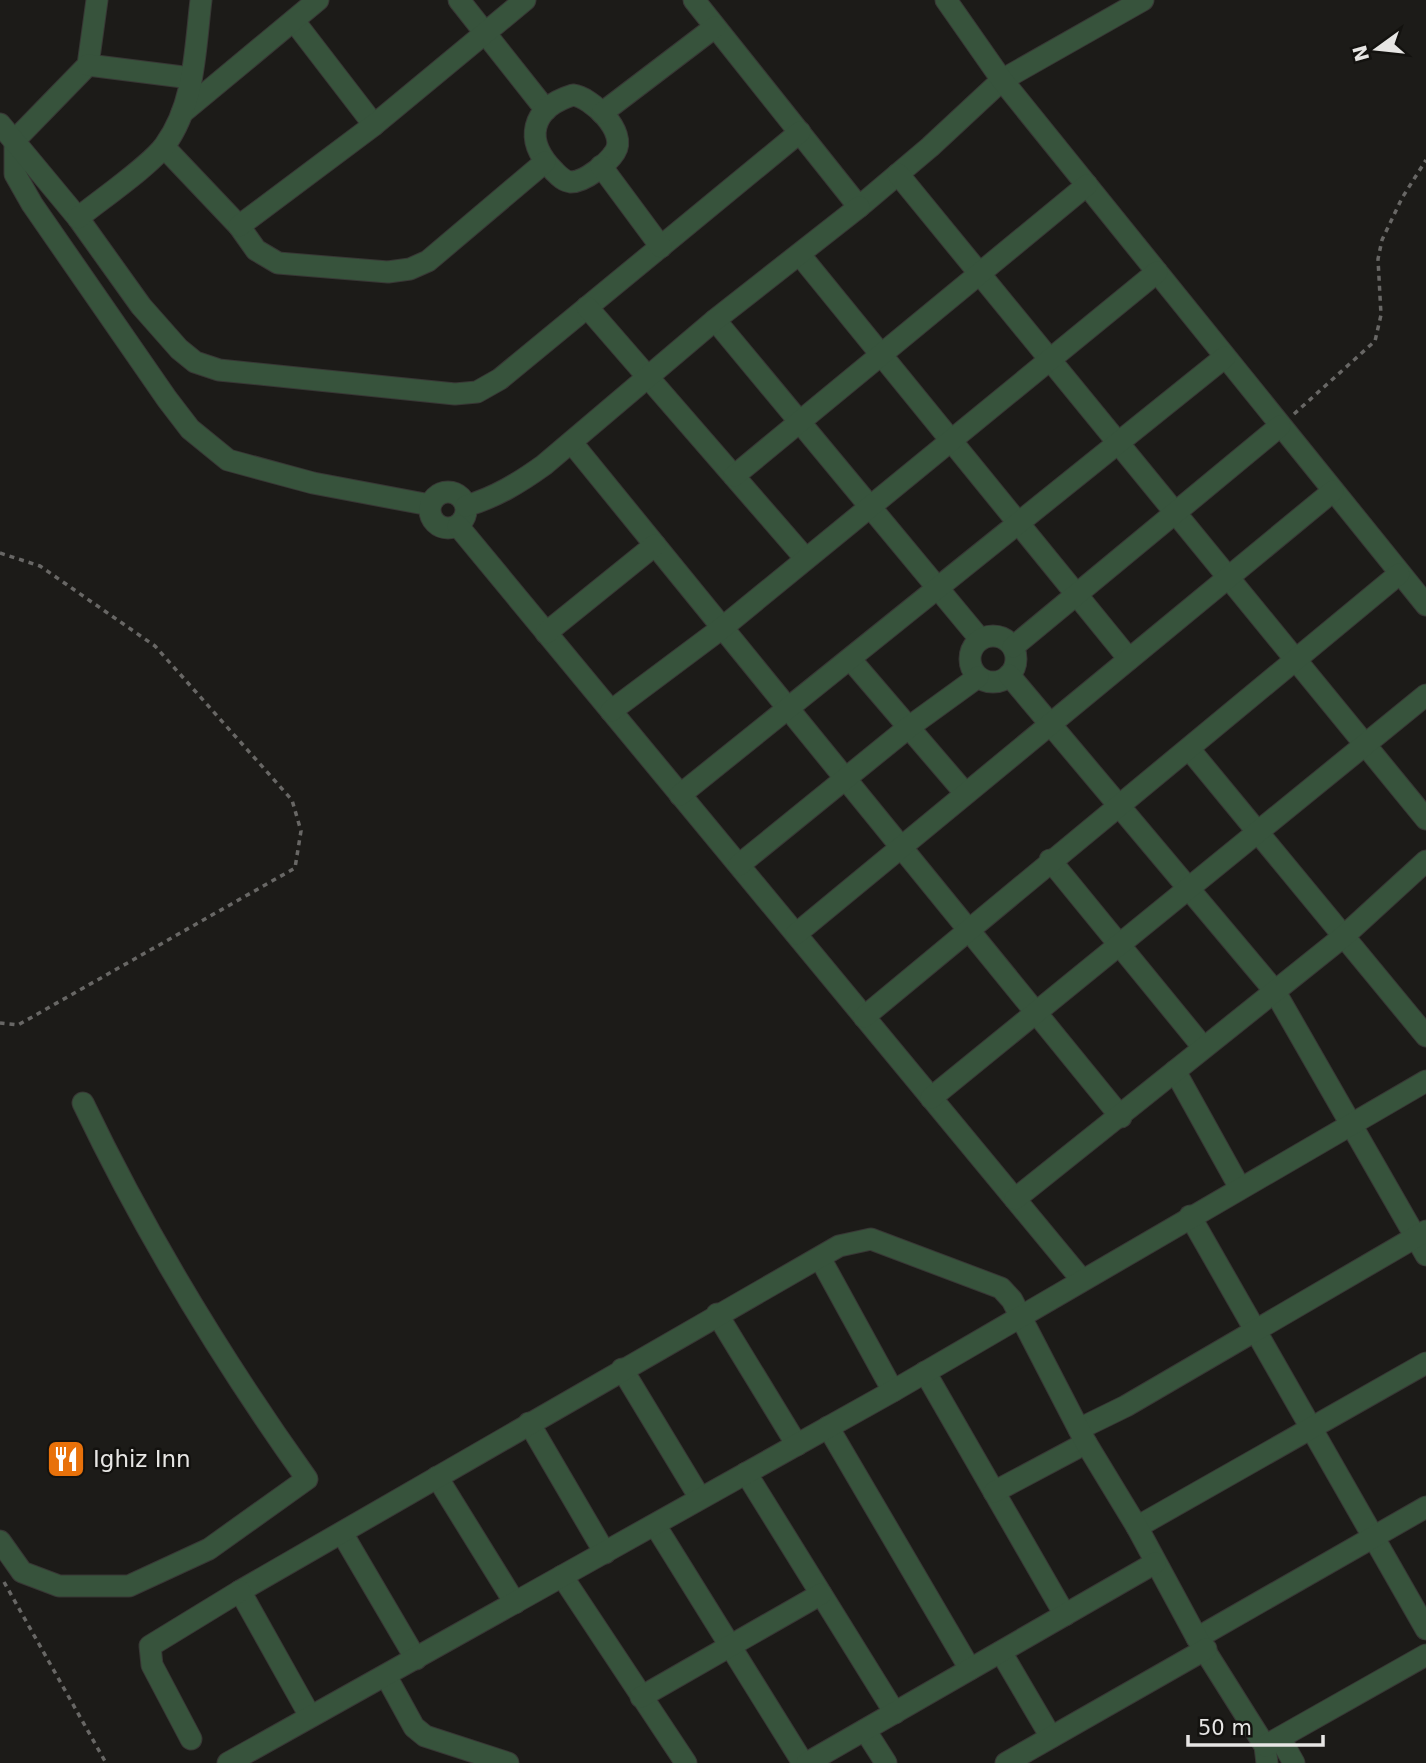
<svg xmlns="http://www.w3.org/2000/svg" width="1426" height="1763" viewBox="0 0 1426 1763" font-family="'DejaVu Sans',sans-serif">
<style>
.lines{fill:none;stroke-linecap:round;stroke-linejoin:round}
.minor-casing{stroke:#383735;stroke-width:23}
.path{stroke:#686765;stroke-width:3.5;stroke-dasharray:5 5;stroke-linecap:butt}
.minor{stroke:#37533c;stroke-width:21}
.labels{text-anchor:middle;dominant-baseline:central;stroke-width:5;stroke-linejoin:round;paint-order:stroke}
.poi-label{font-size:23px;fill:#e7e6e4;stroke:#13120f;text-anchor:start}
</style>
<rect width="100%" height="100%" fill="#1c1b18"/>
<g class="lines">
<g class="minor-casing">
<g id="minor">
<path d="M97,0l-9,65 -73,75v34l17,30 135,195 23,30 38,31 85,23 117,22"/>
<path d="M459,0l87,110"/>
<path d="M694,0l165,207 71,-60 72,-67 141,-80"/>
<path d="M946,0l56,80 424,525"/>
<path d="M294,21l80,104"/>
<path d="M88,65l103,13"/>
<path d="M573,95c18,2 55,37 42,57 -7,11 -30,30 -44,30 -8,-1 -12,-6 -17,-11 -31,-31 -23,-63 19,-76z"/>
<path d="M182,113l136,-113"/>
<path d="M602,113l113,-86"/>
<path d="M0,124l78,94 63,88 38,43 16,13 24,8 236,24 22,-2 23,-13 300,-247"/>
<path d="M164,147l75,79 17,24 22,13 110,9 22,-3 18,-8 117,-99"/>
<path d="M601,166l60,81"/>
<path d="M898,174l528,645"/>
<path d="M78,218c22,-18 73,-53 87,-73 30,-41 30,-96 36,-145"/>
<path d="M239,226l135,-101 151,-125"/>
<path d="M800,255l329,404"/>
<path d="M587,307l218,251"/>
<path d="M715,320l265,319"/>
<path d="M572,443l549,674"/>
<path d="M734,476l353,-291"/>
<circle cx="448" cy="510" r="18"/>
<path d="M466,506c30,-9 53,-23 78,-41l171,-145 144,-113"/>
<path d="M458,526l624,754"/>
<path d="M546,633l109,-88"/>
<circle cx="993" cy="659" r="23"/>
<path d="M1013,647l267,-221"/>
<path d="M851,660l114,133"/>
<path d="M1009,675l265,315 152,265"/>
<path d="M611,711l111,-83 435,-356"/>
<path d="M1190,750l236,286"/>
<path d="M680,795l545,-438"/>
<path d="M1050,860l153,187"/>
<path d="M739,865l170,-138 69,-50"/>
<path d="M796,934l537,-443"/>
<path d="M864,1017l535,-443"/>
<path d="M1175,1071l65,117"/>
<path d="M931,1098l495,-403"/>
<path d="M1015,1199l329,-263 82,-75"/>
<path d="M1190,1216l236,413"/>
<path d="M820,1258l73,133"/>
<path d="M717,1314l80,131"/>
<path d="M622,1369l78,129"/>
<path d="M925,1372l140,243"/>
<path d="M529,1423l76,130"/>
<path d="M828,1427l142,242"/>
<path d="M1079,1429l47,-23 300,-175"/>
<path d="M746,1473l149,240"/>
<path d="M437,1477l78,126"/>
<path d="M994,1492l92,-49"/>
<path d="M655,1525l148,238"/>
<path d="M1137,1527l289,-164"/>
<path d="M342,1533l74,126"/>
<path d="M0,1541l22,31 37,14h70l80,-37 98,-70c-84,-118 -161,-244 -224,-376"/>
<path d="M562,1576l124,187"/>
<path d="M1197,1638l229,-131"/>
<path d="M1001,1652l50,85"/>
<path d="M386,1676l28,51 11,9 83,27"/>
<path d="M641,1697l180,-103"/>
<path d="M310,1716l-70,-125 599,-345 32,-7 130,49 11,12 74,143 51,84 60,111 68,108 2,17"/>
<path d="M865,1730l21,33"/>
<path d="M1280,1738l14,25"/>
<path d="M191,1739l-39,-74 -2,-19 90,-55"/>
<path d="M1265,1746l161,-91"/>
<path d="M228,1763l665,-372 533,-310"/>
<path d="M807,1763l348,-200"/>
<path d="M1006,1763l200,-114"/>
</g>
</g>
<g class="path">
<path d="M1294,414l81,-73 6,-26 -3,-56 4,-19 20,-42 24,-38"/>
<path d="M0,553l40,13 115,80 137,154 9,31 -6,37 -277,157 -18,-2"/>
<path d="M4,1582l102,181"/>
</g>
<use href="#minor" class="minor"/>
</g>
<defs>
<g id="restaurant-square" transform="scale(2.0125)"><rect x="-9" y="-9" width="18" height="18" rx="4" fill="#e8710a" stroke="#13120f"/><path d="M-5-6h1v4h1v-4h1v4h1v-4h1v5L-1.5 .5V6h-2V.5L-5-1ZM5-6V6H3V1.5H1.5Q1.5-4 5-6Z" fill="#fff"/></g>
</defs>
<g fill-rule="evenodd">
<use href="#restaurant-square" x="66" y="1459"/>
</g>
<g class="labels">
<g class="poi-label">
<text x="93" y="1459">Ighiz Inn</text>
</g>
</g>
<g transform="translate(1377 49) rotate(255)" stroke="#13120f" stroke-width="5" paint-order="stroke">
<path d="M0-5L12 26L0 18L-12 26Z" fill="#e7e6e4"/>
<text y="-10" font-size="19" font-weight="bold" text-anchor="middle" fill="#e7e6e4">N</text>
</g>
<path d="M1188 1735v10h135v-10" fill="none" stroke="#e7e6e4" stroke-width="3.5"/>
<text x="1198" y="1735" font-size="21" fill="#e7e6e4" stroke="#13120f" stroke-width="5" paint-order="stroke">50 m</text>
</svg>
